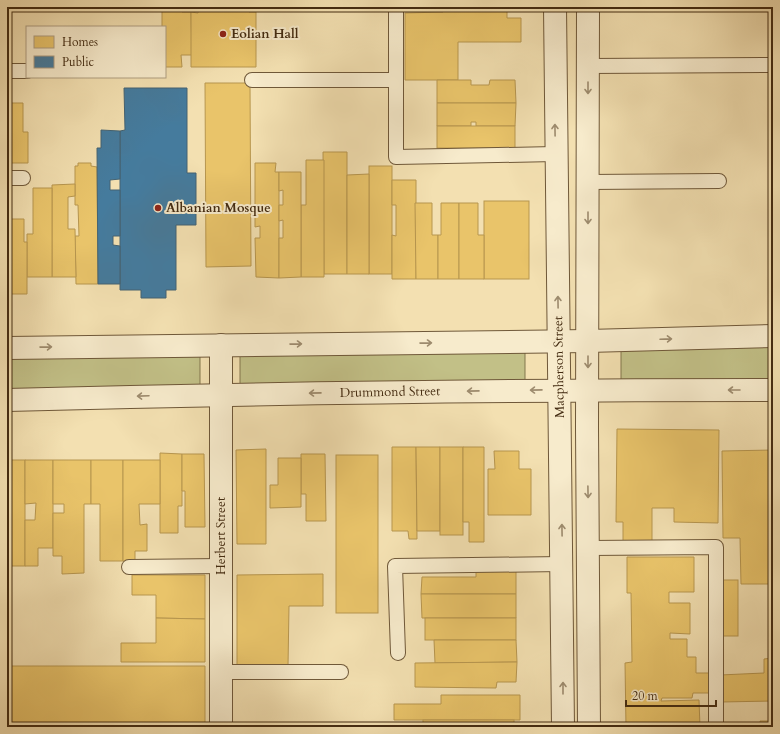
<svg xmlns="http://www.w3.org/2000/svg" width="780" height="734" viewBox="0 0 780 734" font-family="Cardo,serif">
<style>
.green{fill:#c2c087;stroke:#82764c}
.homes{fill:#e9c46a;stroke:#b7964f}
.public{fill:#457b9d;stroke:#446373}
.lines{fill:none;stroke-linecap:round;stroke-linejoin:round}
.lane-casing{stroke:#6f5839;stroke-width:16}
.street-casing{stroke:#6f5839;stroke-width:24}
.lane{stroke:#f7ebcc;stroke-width:14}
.street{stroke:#f7ebcc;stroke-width:22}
.oneway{stroke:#9d8b6e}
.poi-dot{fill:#8f2418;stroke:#f7ebcc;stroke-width:1.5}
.labels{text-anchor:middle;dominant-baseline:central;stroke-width:4;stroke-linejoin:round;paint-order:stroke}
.poi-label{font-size:13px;font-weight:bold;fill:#432b11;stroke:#f7ebcc;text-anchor:start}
.street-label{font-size:13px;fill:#432b11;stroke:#f7ebcc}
</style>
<rect width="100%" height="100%" fill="#f3e0b1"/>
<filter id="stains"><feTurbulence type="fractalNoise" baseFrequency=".005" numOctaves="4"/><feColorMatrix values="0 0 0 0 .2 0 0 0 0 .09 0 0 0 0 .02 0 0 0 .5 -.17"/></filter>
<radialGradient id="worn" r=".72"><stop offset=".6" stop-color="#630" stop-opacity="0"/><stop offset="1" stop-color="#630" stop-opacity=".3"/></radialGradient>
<g class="green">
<path d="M773,347v33l-152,2v-34z"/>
<path d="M525,351v32l-285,4v-34z"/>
<path d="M200,354v32l-193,3v-33z"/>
</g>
<g class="homes">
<path d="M162,7h19l1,5h9l1,43h-11l1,12h-17v-40h-3z"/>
<path d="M198,7h51v5h7v55h-65v-55l7,1z"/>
<rect x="336" y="7" width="18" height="4"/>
<path d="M443,7h64v11h14v24h-63v38h-53v-67l38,-1z"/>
<path d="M437,80h34v5h18l1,-5h25l1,23h-79z"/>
<path d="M205,83h45l1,183 -45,1z"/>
<path d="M7,103h16v29h5v31h-21z"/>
<path d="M437,103h79l-1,23h-39v-4h-5v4h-34z"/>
<rect x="437" y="126" width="78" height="22"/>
<path d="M323,152h24v122h-23z"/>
<path d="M306,160h18v117h-23v-72h5z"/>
<path d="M78,163h13v3l6,1 1,117h-22l-1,-48h4l-1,-31h-3v-39h3z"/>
<path d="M255,163h21l-1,9h4v106l-23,-1 -1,-39h5v-12l-5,1z"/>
<rect x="369" y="166" width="23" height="108"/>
<path d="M279,172h22v105l-22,1v-40h4v-18l-4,1v-16h4v-15l-4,1z"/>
<path d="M369,174v100h-22v-99z"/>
<path d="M392,180h24v99h-24v-44l4,1v-31h-4z"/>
<path d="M75,184v12l-7,1v32h7l1,48h-24v-92z"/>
<path d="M33,188h19v89h-25v-43h6z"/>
<rect x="484" y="201" width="45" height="78"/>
<path d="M415,203h17v32h6v44h-22z"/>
<path d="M441,203h18v76h-21v-44h3z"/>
<path d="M459,203h19v32h6v44h-25z"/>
<path d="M7,219h17v23h3v52h-18l-2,-5z"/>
<path d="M617,429l102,1 -1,93 -44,-1v-14h-22v33h-29v-19h-7z"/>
<path d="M392,447h24l1,92h-8l-1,-8h-16z"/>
<path d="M416,447h24v84h-23z"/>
<rect x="440" y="447" width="23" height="88"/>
<path d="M463,447h21v95h-15v-20h-6z"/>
<path d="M266,449v95h-29l-1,-94z"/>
<path d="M773,450v134h-32l-1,-46h-17l-1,-87z"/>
<path d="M494,451h25v18h12v46h-43v-46h7z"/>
<path d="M160,453l22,1v52h-4v27h-18z"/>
<path d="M182,454h22l1,73h-20v-36h-3z"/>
<path d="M301,454h24l1,67h-20v-27h-5z"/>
<rect x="336" y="455" width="42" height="158"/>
<path d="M278,458h23v49l-31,1v-23h8z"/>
<rect x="7" y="460" width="18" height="106"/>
<path d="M25,460h28v88h-15v18h-13v-46h10l1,-17 -11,1z"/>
<path d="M53,460h38v44h-7v69l-22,1v-18h-9v-43h11v-9h-11z"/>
<path d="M91,460h32v101h-23v-57h-9z"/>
<path d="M123,460h37v44h-21l1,21 7,-1v27h-12v10h-12z"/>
<path d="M627,557h67v35h-25v11h21v31l-20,-1v6h17v18h9v16h17v20h-20l-1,5h-30l-1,3 38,-1 1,27h-74l-1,-64 7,-1 -1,-69h-4z"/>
<path d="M476,571h40v23h-95l1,-17h54z"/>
<path d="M323,574v32h-34l-1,60h-51v-91z"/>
<path d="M132,575h73v44l-49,-1v-23h-24z"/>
<rect x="719" y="580" width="19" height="56"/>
<path d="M421,594h95v24h-94z"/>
<path d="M156,618l49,1v43h-84v-19h35z"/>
<rect x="425" y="618" width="91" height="22"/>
<path d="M434,640h82l1,22 -82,1z"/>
<path d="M773,658v43l-52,1 -1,-27 44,-2v-14z"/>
<path d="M517,662l-1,20h-19l-1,6 -81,-1v-24z"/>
<path d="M7,666h198v61h-155l-1,-2 -2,2h-40z"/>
<path d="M441,695h79v25h-126v-16h47z"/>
<rect x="423" y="720" width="91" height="7"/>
<path d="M760,721h13v6h-40l28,-1z"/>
</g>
<g class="public">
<path d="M124,88h63v85h9v52h-20v65h-10v8h-25v-8h-21v-159l5,-1z"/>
<path d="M101,130l19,1v48l-10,1v10h10v46h-7v9l7,1v38h-22l-1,-136h4z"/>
</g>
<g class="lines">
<g class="lane-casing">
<g id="lane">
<path d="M588,66l185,-1"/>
<path d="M7,71h20"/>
<path d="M252,80h144v-73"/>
<path d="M396,80v77l159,-3"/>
<path d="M7,178h16"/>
<path d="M588,182l131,-1"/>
<path d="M589,548l127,-1v180"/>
<path d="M129,567l92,-1"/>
<path d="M398,653l-3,-87 167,-2"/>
<path d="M221,672h120"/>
</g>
</g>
<g class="street-casing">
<g id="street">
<path d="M555,7l8,720"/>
<path d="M588,7l-1,421 2,299"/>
<path d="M221,345v382"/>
<path d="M7,348l581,-7 185,-5"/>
<path d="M7,400c255,-7 511,-10 766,-10"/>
</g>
</g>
<use href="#lane" class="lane"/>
<use href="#street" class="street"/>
</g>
<defs><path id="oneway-shaft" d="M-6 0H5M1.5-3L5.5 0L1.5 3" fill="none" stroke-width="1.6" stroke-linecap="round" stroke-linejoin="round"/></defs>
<g class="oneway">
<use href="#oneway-shaft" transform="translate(588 88) rotate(90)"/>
<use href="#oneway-shaft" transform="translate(555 130) rotate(-91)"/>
<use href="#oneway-shaft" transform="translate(588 218) rotate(90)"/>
<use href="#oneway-shaft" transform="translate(558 302) rotate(-91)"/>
<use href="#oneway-shaft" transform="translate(666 339) rotate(-2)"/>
<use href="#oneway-shaft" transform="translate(426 343) rotate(-1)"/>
<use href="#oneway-shaft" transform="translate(296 344) rotate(-1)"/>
<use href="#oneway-shaft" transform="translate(46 347) rotate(-1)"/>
<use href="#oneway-shaft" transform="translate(588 362) rotate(90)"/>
<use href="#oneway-shaft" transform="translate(536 390) rotate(179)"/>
<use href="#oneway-shaft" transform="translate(734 390) rotate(-180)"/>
<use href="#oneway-shaft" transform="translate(473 391) rotate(179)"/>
<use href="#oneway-shaft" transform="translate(315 393) rotate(179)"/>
<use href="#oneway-shaft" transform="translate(143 396) rotate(178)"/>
<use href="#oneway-shaft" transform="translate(588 492) rotate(89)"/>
<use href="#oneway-shaft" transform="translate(562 530) rotate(-91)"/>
<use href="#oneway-shaft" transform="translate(563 688) rotate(-90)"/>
</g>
<g class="poi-dot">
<circle cx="223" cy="34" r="4"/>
<circle cx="158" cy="208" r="4"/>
</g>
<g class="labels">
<g class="poi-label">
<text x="231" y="34">Eolian Hall</text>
<text x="166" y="208">Albanian Mosque</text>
</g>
<g class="street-label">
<text transform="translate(559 367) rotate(-91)">Macpherson Street</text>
<text transform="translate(390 392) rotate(-1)">Drummond Street</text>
<text transform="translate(221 536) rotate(-90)">Herbert Street</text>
</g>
</g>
<rect width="780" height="734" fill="none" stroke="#f3e0b1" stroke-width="24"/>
<rect x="8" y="8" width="764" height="718" fill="none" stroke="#432b11" stroke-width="2"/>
<rect x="12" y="12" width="756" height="710" fill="none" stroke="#432b11"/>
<rect x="26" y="26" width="140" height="52" fill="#f7ebcc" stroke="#af9e81"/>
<rect x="34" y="36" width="20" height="12" fill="#e9c46a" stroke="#af9e81"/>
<text x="62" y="46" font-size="12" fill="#432b11">Homes</text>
<rect x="34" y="56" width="20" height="12" fill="#457b9d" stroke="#af9e81"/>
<text x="62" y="66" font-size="12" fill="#432b11">Public</text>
<path d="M626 700v6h90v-6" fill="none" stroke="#432b11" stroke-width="2"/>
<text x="632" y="700" font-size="12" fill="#432b11" stroke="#f7ebcc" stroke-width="3" paint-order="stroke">20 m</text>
<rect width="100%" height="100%" filter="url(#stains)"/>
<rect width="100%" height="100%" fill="url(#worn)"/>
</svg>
